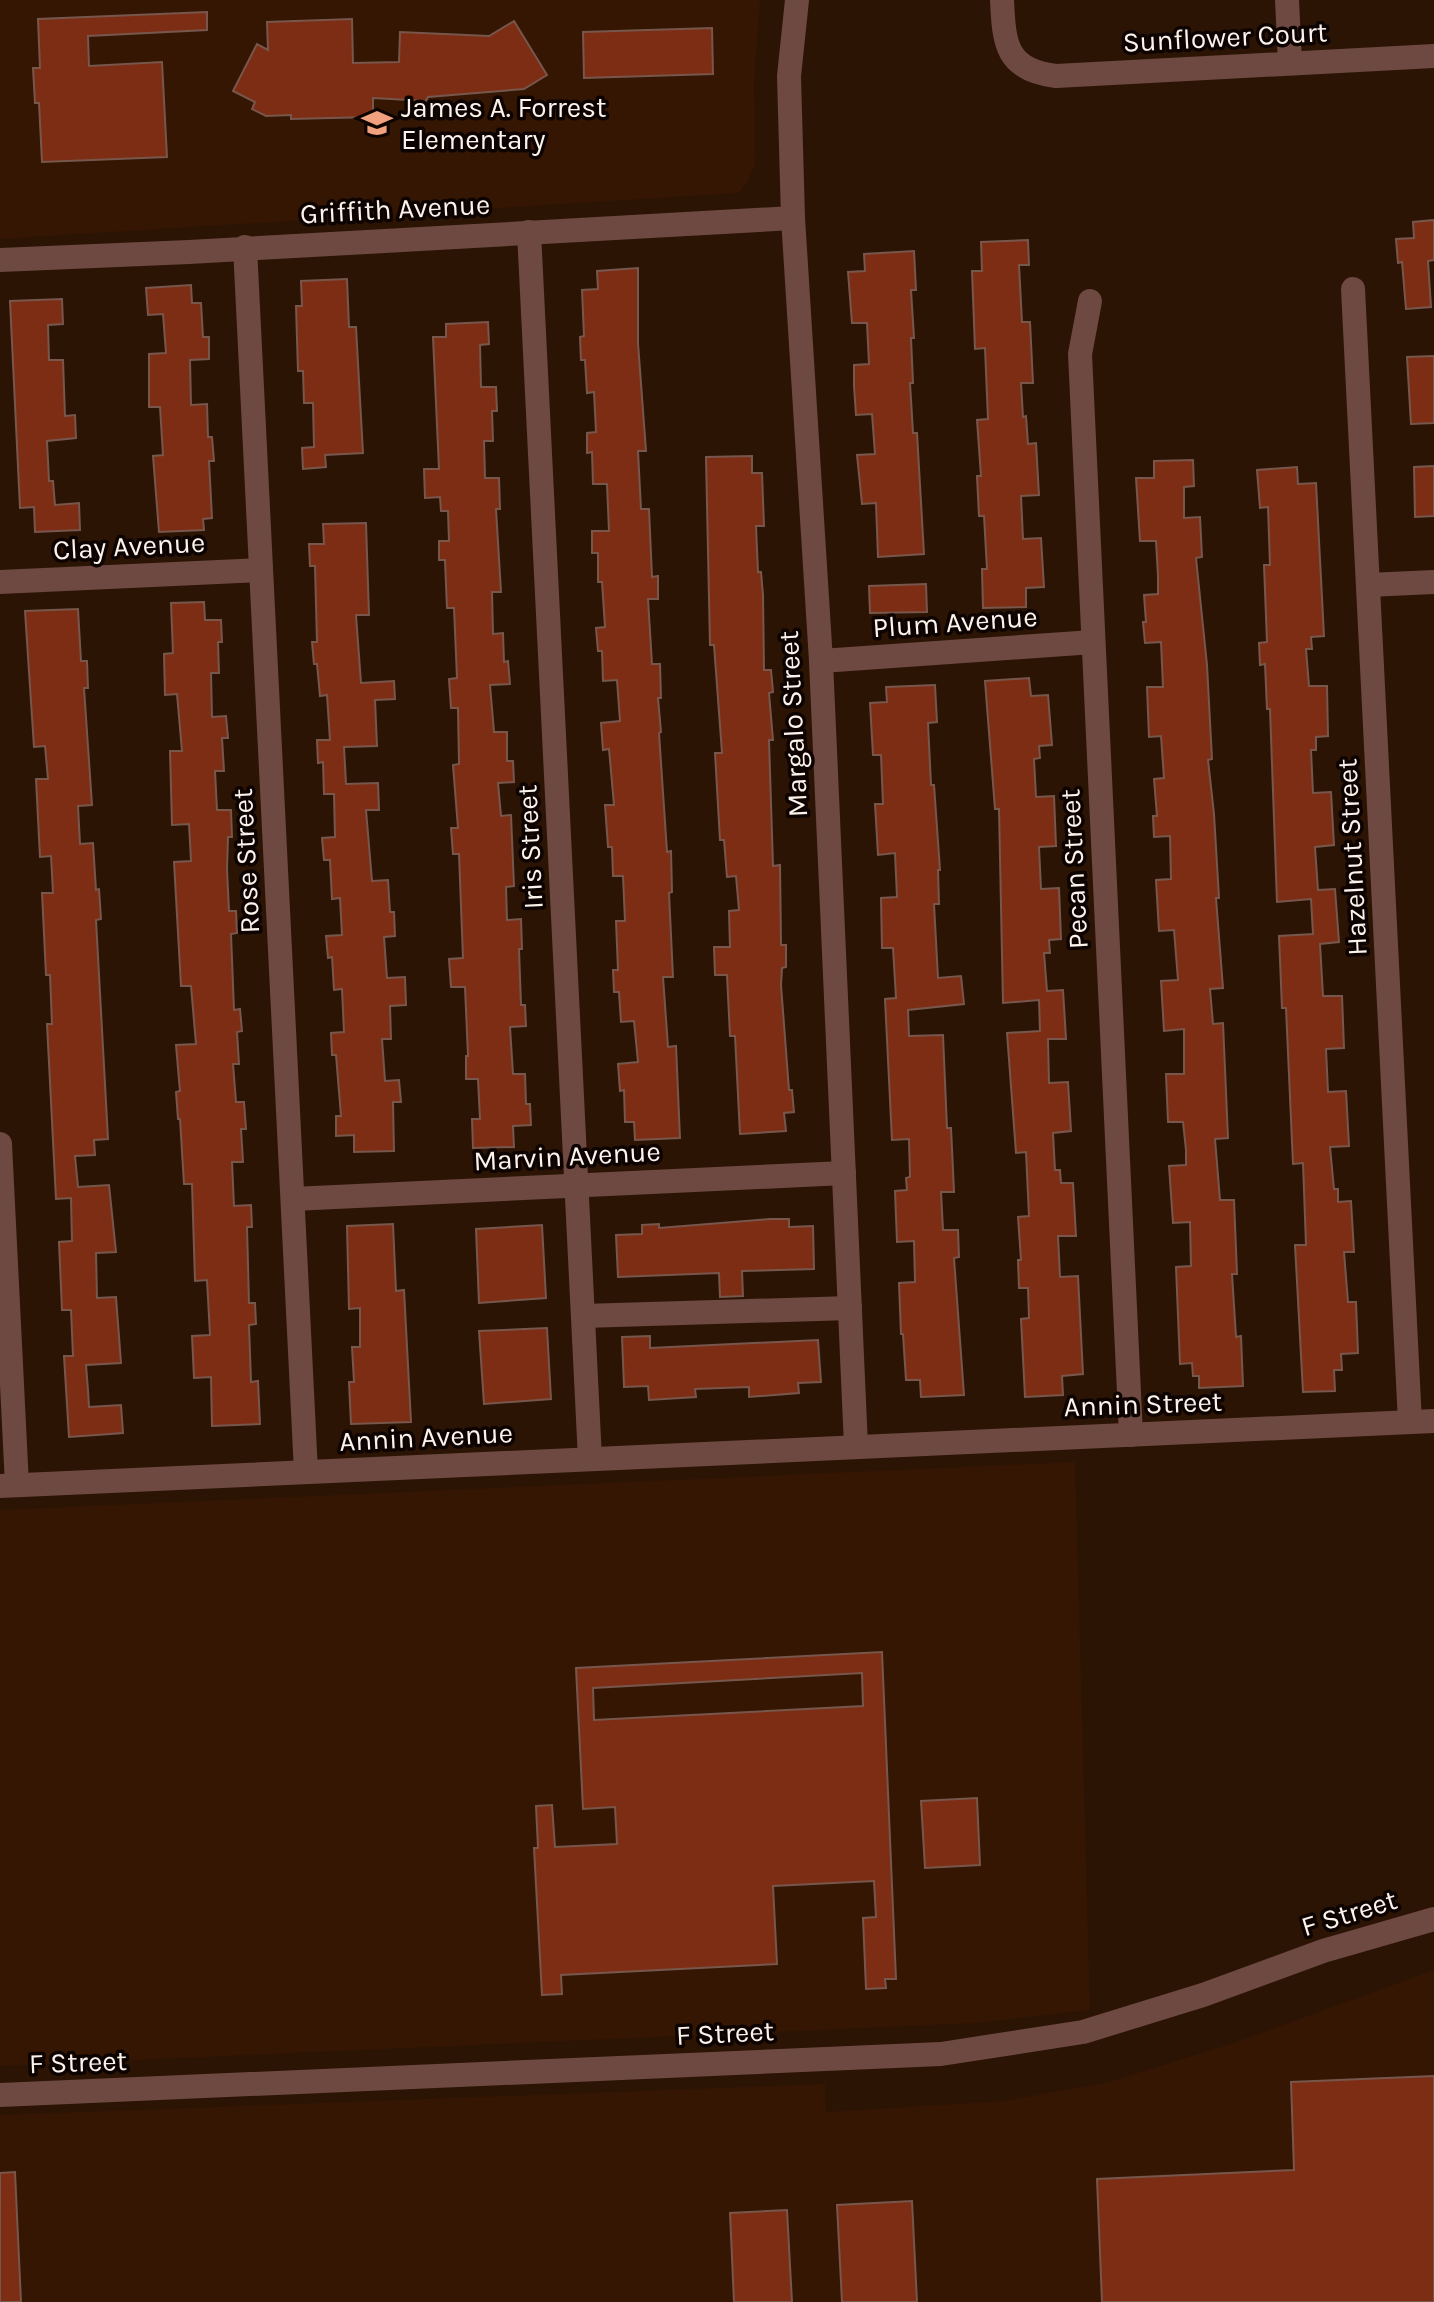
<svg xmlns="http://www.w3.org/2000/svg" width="1434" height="2302" viewBox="0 0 1434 2302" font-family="Karla,sans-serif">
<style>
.built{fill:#341603}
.building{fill:#7d2d13;stroke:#77564c;stroke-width:2;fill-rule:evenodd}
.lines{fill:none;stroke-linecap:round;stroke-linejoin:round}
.minor{stroke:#6e4941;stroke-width:24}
.labels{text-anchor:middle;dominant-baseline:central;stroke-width:7;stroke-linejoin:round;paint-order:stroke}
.street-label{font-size:28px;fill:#fdf3ed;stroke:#0d0401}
.poi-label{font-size:28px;fill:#fdf3ed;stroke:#0d0401;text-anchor:start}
</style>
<rect width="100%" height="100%" fill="#2c1405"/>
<g class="built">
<path d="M0,0h760l-6,82 1,82 -7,17 -10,12 -738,46z"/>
<path d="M1075,1462l15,548 -114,13 -976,43v-556z"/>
<path d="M1434,1970v332h-1434v-187l825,-31 1,28 177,-11 106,-19 125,-39z"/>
</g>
<g class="building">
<path d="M207,12v18l-119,6 1,30 73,-4 5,95 -125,5 -3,-59h-4l-2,-35h7l-2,-49z"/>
<path d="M352,19l1,44 46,-1 1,-30 89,4 25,-15 33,54 -23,14 -96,8 -2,4 -53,-3v19l-82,2v-4l-25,1 -14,-7 3,-7 -22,-11 24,-47 11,6 -1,-28z"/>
<path d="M712,28l1,46 -129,4 -1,-46z"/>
<path d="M1434,220v40l-6,1 3,46 -25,2 -4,-47 -4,1 -2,-24 18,-1 -1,-16z"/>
<path d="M1028,240l1,25h-10l3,57h8l3,61h-12l2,34 3,-1 2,28 8,-1 3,52 -18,1 2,43 18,-1 3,49 -18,1v19l-43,1 -1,-39h5l-3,-53h-5l-2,-40h4l-4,-56 11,-1 -3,-71 -10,1 -3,-78h10l-1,-29z"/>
<path d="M914,251l2,39h-5l3,48h-3l2,45h-3l3,50h4l7,121 -46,3 -2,-54 -14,1 -5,-49 18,-1 -3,-40 -16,1 -2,-29v-21l15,-1 -2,-41h-15l-4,-51 17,-1 -1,-17z"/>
<path d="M638,268v75l8,108h-8l3,58h8l3,68 6,-1v23h-10l4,65h8l1,34h-3l3,34 -2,1 8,119 4,-1 1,41 -3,1 4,84h-10l5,70 8,-1 4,92 -45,2 -1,-18h-9l-1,-32 -4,1 -2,-27 20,-2 -4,-41 -13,1 -2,-30h-5l-1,-22h5l-2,-49h9l-2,-45h-10l-1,-29h-4l-3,-42h9l-5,-56 -6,1 -2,-27 19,-2 -3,-41 -14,1 -1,-30h-4l-2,-23 9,-1 -3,-45h-4v-29h-6v-22h17l-2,-47h-14l-1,-32 -5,1v-20l9,-1 -2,-40 -7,1 -2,-33h-4l-1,-23 4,-1 -2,-46 16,-1 -1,-18z"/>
<path d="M347,279l2,48h7l7,126 -38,2 1,12 -23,2 -1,-21 12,-1 -1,-44h-9l-1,-32h-5l-2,-65h6l-1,-25z"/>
<path d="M191,285l1,18h9l2,34h6v22l-19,1 1,45 16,-1 1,33h4l2,24h-5l3,57 -9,1 1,11 -45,2 -6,-76 10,-1 -3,-48h-11v-53l17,-1 -3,-39 -15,1 -2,-27z"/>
<path d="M62,299l1,25 -15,1 1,35h14l2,56 10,-1 1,23 -29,3 2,40h4l2,24 24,-2 1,27 -45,2 -1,-25 -14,1 -10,-207z"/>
<path d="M488,322l1,22 -9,1 1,42h15l1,24h-5l1,30h-9l1,37h14l1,31h-4l5,83h-9l1,42 10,-1 1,29 4,-1 2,23 -20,1 4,47h13v29h6l1,21 -16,1 3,33 10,-1 3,71 -8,1 1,33 14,-1 1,30h-3l2,56h4l1,21 -16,1 3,47h12l1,30h4l1,21 -18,1 1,21 -41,1 -1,-29h8l-2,-40h-12v-23h2l-3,-69h-14l-2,-28 14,-1 -4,-104h-6l-2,-26h7l-5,-63 6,-1 -1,-56h-7l-2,-29 8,-1 -3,-70h-7l-2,-48h-6v-19h10l-1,-30h-7l-1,-14 -15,1 -1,-29h15l-6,-132h13v-13z"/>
<path d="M1434,356v67l-23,1 -4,-67z"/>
<path d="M752,456v17h10l2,53h-8l2,46h3l2,23 1,75h7l2,22 -4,1 4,47h-4l4,126 7,-1 1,80h5v22l-4,1 -1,17 8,105h3l2,22 -10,1 2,18 -46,3 -5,-98h-5l-3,-61h-12l-1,-28h16l-1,-36 10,-1 -3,-34 -9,1 -3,-37h-4l-5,-87h7l-8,-108h-4l-4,-188z"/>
<path d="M1193,460l1,26 -10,1v31l16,-1 2,40 -6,1 11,107 5,94 -4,1 6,54 5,84h-3l7,90 -13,1 3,35 10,-1 5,115 -13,1 5,61h14l3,74h-5l4,63 5,-1 2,50 -44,2v-12h-6l-1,-13 -12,1 -4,-97 15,-1 -1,-44 -17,1 -4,-57 17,-1v-15l-3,-28h-15l-2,-48h18v-45l-20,2 -3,-50 17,-1 -4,-50 -15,1 -3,-51 15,-1 -1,-43 -16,1 -1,-21h4l-3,-37 10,-1 -3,-42 -12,1 -2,-50h16l-2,-45 -16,1 -2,-21h3l-2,-27 14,-1v-18l-2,-35h-16l-4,-63h18v-17z"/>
<path d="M1434,466v50l-19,1 -1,-50z"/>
<path d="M1297,467l1,17 18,-1 8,153 -13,1 1,12h-6l3,37h18l1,50 -12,1v13h-5l2,43 18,-1 3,53 -19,2 3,43 17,-1 4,53 -19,2 3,52h19l2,52 -18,1 2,43 18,-1 3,55 -19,1 4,42h4v13l13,-1 3,51h-10l4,50h8l2,51 -17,1 1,16h-8l1,21 -32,1 -8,-147h11l-3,-82 -10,1 -7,-156h-4l-3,-72 34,-2 -2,-35 -34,3 -7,-193h-3l-2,-45 -5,1 -1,-22 8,-1 -3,-77h6l-2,-58 -8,1 -3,-38z"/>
<path d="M366,523l3,92h-13l5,68 33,-2 1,18 -20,1 2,46 -33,1 2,37 32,-1 1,27h-13l6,71 16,-1 2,32h4l1,24 -11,1 3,41 18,-1 1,28 -16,1 1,33h-9l3,42 14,-1 2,22h-8l1,49 -40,1v-17l-18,1v-20h5l-5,-61h-4l-1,-22 13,-1 -2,-43 -8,1 -2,-33 -4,1 -2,-22 16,-1 -2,-37 -8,1 -2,-39h-6l-2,-22 13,-1 -1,-43h-10l-1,-32 -5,1 -1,-23h13l-3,-45 -7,1 -3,-32h-3l-2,-22h5l-2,-76h-5l-1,-22h15l-1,-20z"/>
<path d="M926,584l1,28 -57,1 -1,-27z"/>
<path d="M204,602l1,18h16l1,22h-4l1,31h-8l1,44 14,-1 2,22h-6l2,33h-9l2,39h14l1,27h-4l-1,32 2,42h7l1,22 -6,1 3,76 6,-1 2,22 -5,1 2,32h-6l3,38h8l2,27h-5l2,33h-11l2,44 17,-1 1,22h-5l2,76h6l1,21 -7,1 2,57 7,-1 2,43 -48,2 -1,-49 -17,1 -2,-42 18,-1 -3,-55 -12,1 -3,-97h-8l-4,-65h-2l-2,-27 4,-1 -4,-46 20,-1 -5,-58h-10l-7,-124 17,-1 -2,-37 -17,1 -2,-74h12l-5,-57 -12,1 -1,-41 9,-1 -2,-50z"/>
<path d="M78,609l3,52h6l1,27h-4l8,117 -14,1 2,38 13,-1 3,47 3,-1 2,30 -5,1 12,219 -14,1 1,15 -20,1 3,31 31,-2 7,67 -20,1 1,45 19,-1 5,66 -35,2 2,25 1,17 32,-2 2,28 -54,4 -5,-81h9l-2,-46h-9l-3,-68 13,-1 -1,-43 -15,1 -9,-175h5l-2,-49h-4l-4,-82h11l-2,-37 -11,1 -4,-78h12l-3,-33 -11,1 -9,-136z"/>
<path d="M1029,678l2,18 17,-1 4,50 -13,1 1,12 -6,1 2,38 18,-1 2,50 -17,1 2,42 18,-1 2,51 -12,1 1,13h-6l3,38 16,-1 3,49h-18l1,44 19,-1 3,49 -18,2 2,37h5l1,13h12l3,53h-18l2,41 18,-1 5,98 -21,2 1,19 -38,2 -4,-78 8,-1 -1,-30h-9l-1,-28h3l-3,-43 11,-1 -3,-64 -10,1 -9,-120 33,-2 -1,-31 -36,3 -4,-194h-4l-10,-128z"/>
<path d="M935,685l2,37 -9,1 3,62h3l6,85h-2l1,34h-5l4,74 23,-2 3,28 -56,6 1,26 34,-1 4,93h4l3,64h-13l2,38h15l1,27 -5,1 10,137 -43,2 -1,-17h-14l-3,-46h-2l-2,-51 16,-1 -1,-41 -17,1 -2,-51 12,-1 -1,-12 4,-1 -1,-38 -17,1 -7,-141 11,-1 -3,-50h-11l-1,-50 16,-1 -2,-44 -17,2 -3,-51h8l-2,-49h-8l-3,-52 17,-1 -1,-15z"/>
<path d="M770,1219h19v8l24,-1 1,43 -72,2 1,25 -23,1 -1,-24 -101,4 -2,-42 26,-1v-9l17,-1v4z"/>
<path d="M393,1224l3,67 8,-1 7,132 -60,2 -2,-42h5l-2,-35h8v-39l-11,1 -2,-83z"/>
<path d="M542,1225l4,73 -67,5 -3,-74z"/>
<path d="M547,1328l4,71 -67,5 -5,-73z"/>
<path d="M650,1336v12l168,-8 3,42 -23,1 1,10 -50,4v-10l-54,2 1,8 -47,3 -1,-14 -24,1 -2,-50z"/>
<path d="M882,1652l14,327h-11l1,9 -20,1 -3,-71 13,-1 -2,-36 -101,5 4,78 -216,11 1,19 -20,1 -8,-147h4l-2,-42 16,-1 3,42 62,-3 -2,-37 -32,2 -7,-141zM862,1673l1,33 -269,14 -1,-32z"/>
<path d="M977,1798l3,67 -55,3 -4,-67z"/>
<path d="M1434,2076v226h-332l-5,-123 197,-9 -3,-88z"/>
<path d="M15,2172l6,130h-21v-129z"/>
<path d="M912,2201l5,101h-75l-5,-97z"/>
<path d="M787,2210l5,92h-58l-4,-89z"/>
</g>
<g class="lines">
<g class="minor">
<path d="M797,0l-8,76 4,142 28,443 35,785"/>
<path d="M1002,0c2,44 4,70 54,76l378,-20"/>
<path d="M1287,0l3,63"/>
<path d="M529,232l61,1227"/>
<path d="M245,247l61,1225"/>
<path d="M0,260l189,-8 604,-34"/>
<path d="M1353,289l57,1133"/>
<path d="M1090,301l-10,53 51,1081"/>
<path d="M0,582l261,-12"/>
<path d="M1368,585l66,-3"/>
<path d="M821,661l272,-19"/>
<path d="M0,1144l17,341"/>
<path d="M293,1199l551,-26"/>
<path d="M583,1316l267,-8"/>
<path d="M0,1486l1434,-65"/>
<path d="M0,2095l941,-41 142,-22 120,-37 120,-44 111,-32"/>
</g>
</g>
<defs>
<g id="school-bare" transform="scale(2.4)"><path d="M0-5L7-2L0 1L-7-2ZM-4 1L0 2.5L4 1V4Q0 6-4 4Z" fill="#f1a17d" stroke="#0d0401" stroke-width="2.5" paint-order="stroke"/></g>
</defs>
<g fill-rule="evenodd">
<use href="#school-bare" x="377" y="123"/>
</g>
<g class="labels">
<g class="street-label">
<text transform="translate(1225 37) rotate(-3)">Sunflower Court</text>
<text transform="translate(395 209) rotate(-3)">Griffith Avenue</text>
<text transform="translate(129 546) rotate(-3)">Clay Avenue</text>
<text transform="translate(955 622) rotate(-4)">Plum Avenue</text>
<text transform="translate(793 724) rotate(-93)">Margalo Street</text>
<text transform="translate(530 847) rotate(-93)">Iris Street</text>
<text transform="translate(1352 857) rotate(-93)">Hazelnut Street</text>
<text transform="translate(246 861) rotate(-93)">Rose Street</text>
<text transform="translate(1074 869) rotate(-93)">Pecan Street</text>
<text transform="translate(567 1156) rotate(-3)">Marvin Avenue</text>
<text transform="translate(1143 1404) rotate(-2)">Annin Street</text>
<text transform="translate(426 1437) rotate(-3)">Annin Avenue</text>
<text transform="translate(1349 1913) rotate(-17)">F Street</text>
<text transform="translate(725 2033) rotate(-3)">F Street</text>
<text transform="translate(78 2062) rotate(-2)">F Street</text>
</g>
<g class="poi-label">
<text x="401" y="107">James A. Forrest<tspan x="401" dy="32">Elementary</tspan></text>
</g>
</g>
</svg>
